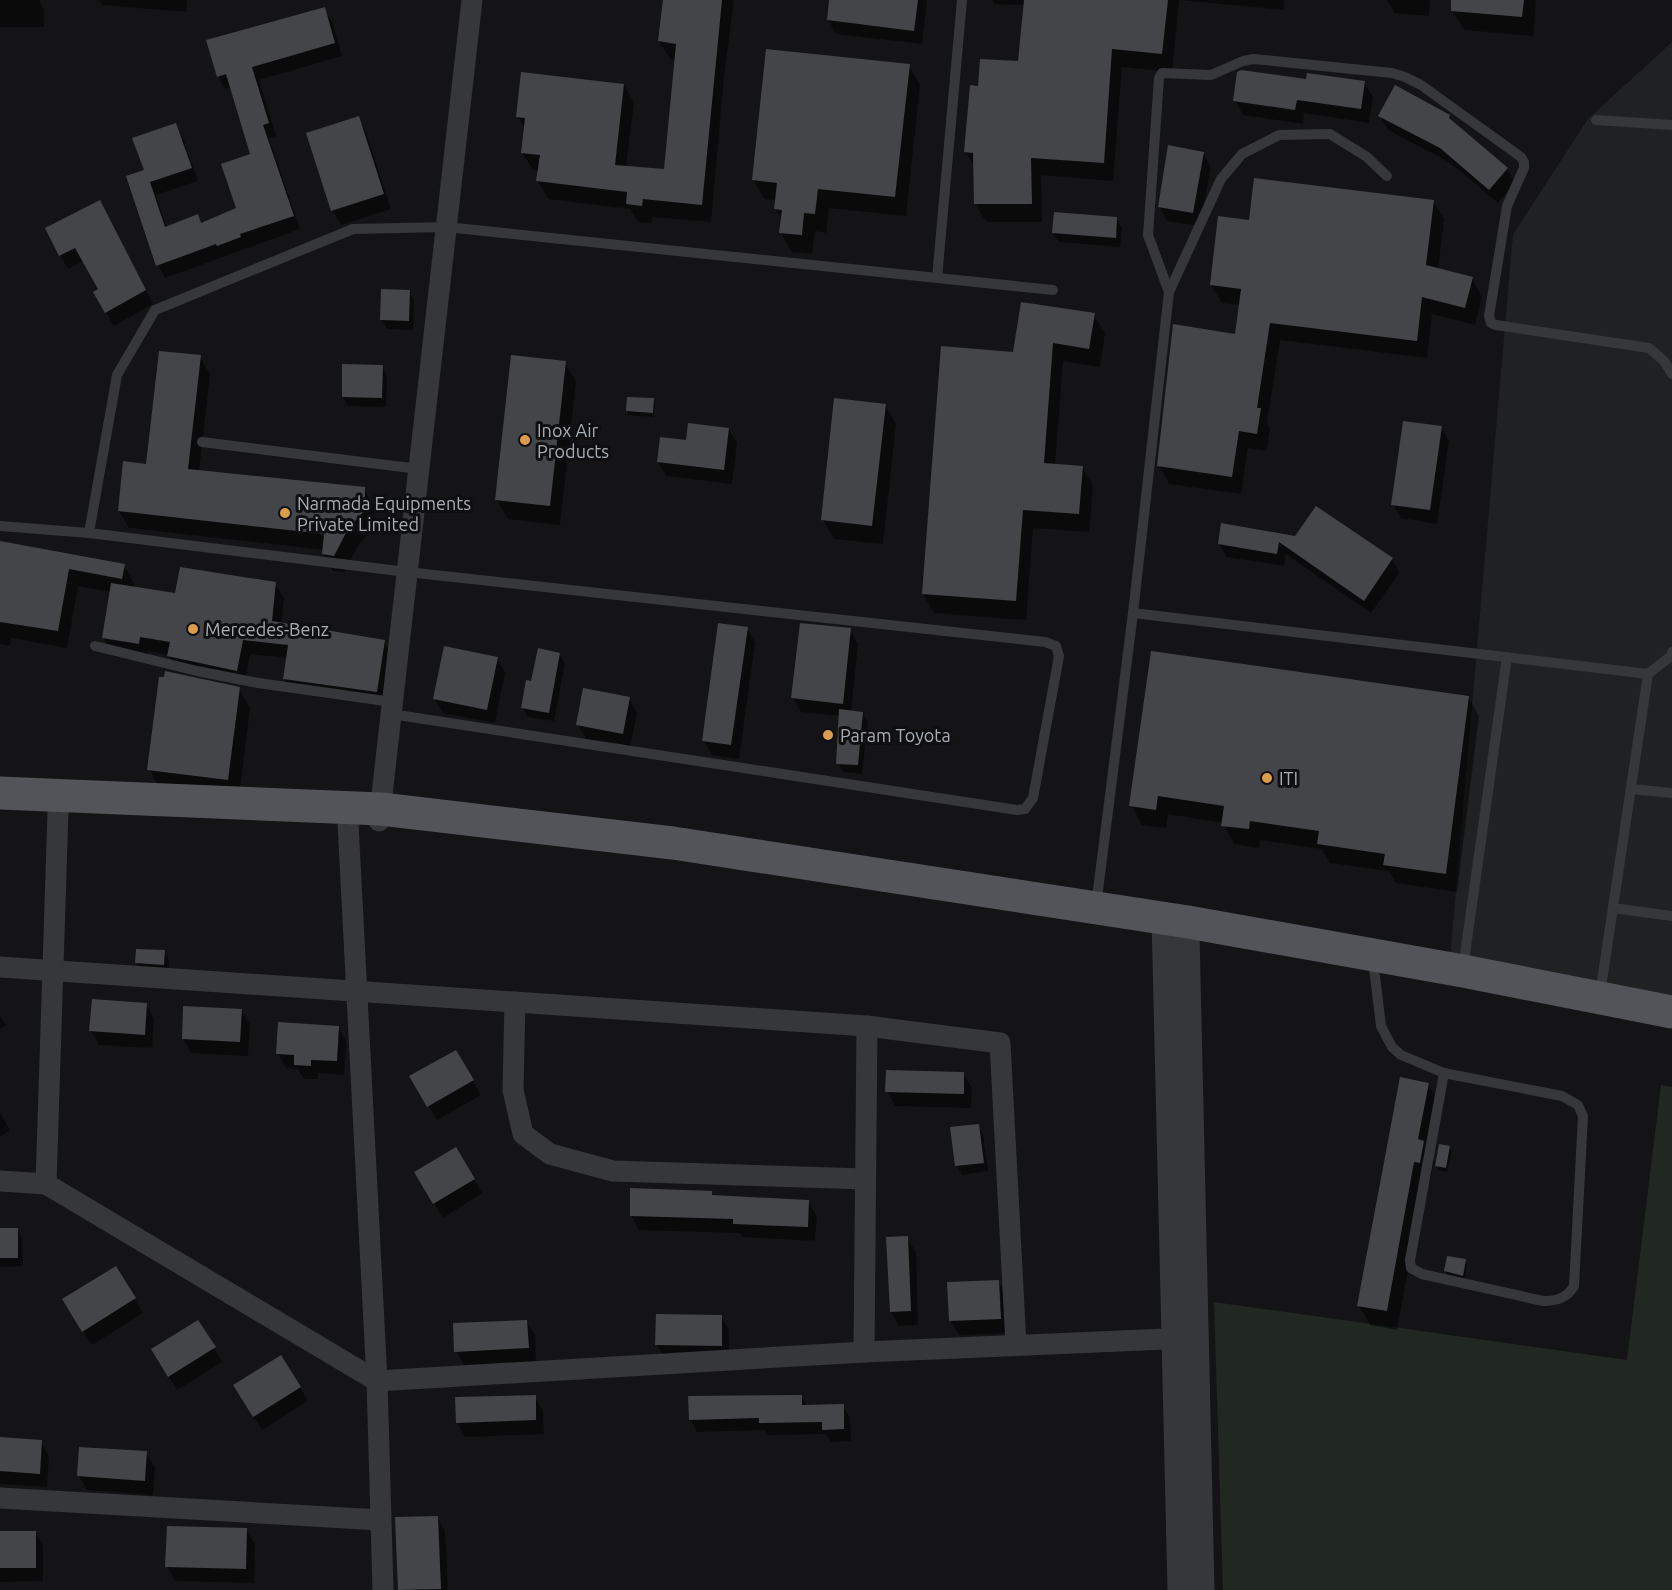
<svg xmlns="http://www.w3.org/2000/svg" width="1672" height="1590" viewBox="0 0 1672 1590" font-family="Ubuntu,sans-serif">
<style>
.built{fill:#202123}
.green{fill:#212821}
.shadow{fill:#0007}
.building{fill:#434548}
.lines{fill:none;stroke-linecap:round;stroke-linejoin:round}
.service{stroke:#36373a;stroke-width:10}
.minor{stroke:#36373a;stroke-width:21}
.tertiary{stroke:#36373a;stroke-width:27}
.primary{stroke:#525459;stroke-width:33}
.poi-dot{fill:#db9d47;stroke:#0f0f11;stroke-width:2}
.labels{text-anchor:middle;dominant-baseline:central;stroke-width:6;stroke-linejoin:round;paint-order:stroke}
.poi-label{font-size:18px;fill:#a8adb4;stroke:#0f0f11;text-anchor:start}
</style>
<rect width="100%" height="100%" fill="#141416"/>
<path class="built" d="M1672,42v962l-223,-34 64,-736 75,-115z"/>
<path class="green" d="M1661,1085l11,2v503h-449l-9,-288 413,58z"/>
<g class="shadow">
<path d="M0,0h39l5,9v18h-44z"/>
<path d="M99,0h88l-1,12 -84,-7z"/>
<path d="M665,0h69l-10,77 -13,145 -59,-5v6l-14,-1 -8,-13 -82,-10 -10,-18 1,-10 -6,-1 -11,-18 3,-23 -7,-13 106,-31 10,18 -8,64 39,4 11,-111 -6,-1 -11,-18z"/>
<path d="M831,0h96l-5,44 -86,-10 -8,-15z"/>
<path d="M992,0h292v10l-105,-10 -7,72 -50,-5 -9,114 -72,-6 1,47h-56l-11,-18v-36l-9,-16 14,-64 39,-25 6,-58 -31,-1z"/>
<path d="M1387,0h43l-1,16 -34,-3z"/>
<path d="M1454,0h82l-3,36 -69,-6 -11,-19z"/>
<path d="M324,9l8,13 10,34 -83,24 17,56 -7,2 31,91 -135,49 -7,-13 -12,-94 29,-46 8,13 15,43 -42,14 11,33 30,-12 5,8 36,-15 14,-54 -21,-68 -6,2 -7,-13z"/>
<path d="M909,66l11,19 -14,131 -77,-8 -3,25 -11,-2 -3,23 -20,-2 -11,-19 1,-13 -7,-12 1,-8 -12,-1 -11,-20z"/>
<path d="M1364,83l9,14 -4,26 -65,-10 -1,11 -60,-9 -8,-15z"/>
<path d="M1380,116h69l4,7 54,45 8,15 -17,20 -49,-41 -61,-32z"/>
<path d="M358,118l8,14 25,77 -50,16 -8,-14 -25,-77z"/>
<path d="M1203,153l8,14 -11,59 -33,-5 -8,-15z"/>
<path d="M1433,201l11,18 -6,51 34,8 10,18 -7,29 -43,-11 -5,44 -147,-18 -13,82 3,6 -3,23 -19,-3 -7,46 -72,-10 -10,-19 78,-130 3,-30 -18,-2 -11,-18 39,-63z"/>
<path d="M108,216l45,88 -39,22 -19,-33 5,-3 -16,-29 -16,8 -8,-14z"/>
<path d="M1116,219l6,9 -2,19 -61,-5 -6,-9z"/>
<path d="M409,291l5,9 -1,30 -26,-1 -5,-9z"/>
<path d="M1094,315l11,18 -5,34 -37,-6 -8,104 27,2 11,19 -4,46 -56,-4 -7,92 -92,-7 -11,-19 91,-241z"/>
<path d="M200,357l10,17 -11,97 165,18 10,17v21l-17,20 -13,25 -11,-1 -10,-17 1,-4 -195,-22 -10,-17 28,-45z"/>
<path d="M565,363l11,19 -16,143 -52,-6 -11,-19z"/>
<path d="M382,366l5,9 -1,32 -38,-1 -5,-9z"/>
<path d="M653,400l2,4 -1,13 -25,-2 -2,-4z"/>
<path d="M885,405l11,19 -13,120 -49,-5 -11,-19z"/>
<path d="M1441,427l8,14 -12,83 -36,-6 -8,-14z"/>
<path d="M729,429l8,14 -5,41 -66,-8 -8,-14 29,-21z"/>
<path d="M1222,525l170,34 7,14 -28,40 -85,-59 -2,12 -57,-9 -8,-13z"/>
<path d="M0,556l124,10 10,17 -1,5 44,7 98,-11 9,14 -3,26 103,18 9,14 -9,50 -92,-13 -8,-14 4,-21 -38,-4 -5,31 -68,-15 -9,-15 -20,-4 -2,7 -34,-6 -9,-14 8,-46 -33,-6 -11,62 -56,-10 -1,8 -10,-2z"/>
<path d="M747,628l8,15 -16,116 -27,-4 -8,-14z"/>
<path d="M850,630l8,14 -7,68 11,1 6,9 -6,52 -19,-2 -5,-9 2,-47 -39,-4 -8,-14z"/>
<path d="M1152,652l316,45 11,19 -22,176 -61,-9 -7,-12 -59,-8 -8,-14 -62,-9 -1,8 -25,-4 -11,-21 -55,-9 -2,14 -24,-3 -11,-20z"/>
<path d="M559,654l6,9 -11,58 -26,-4 -5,-9z"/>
<path d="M497,658l8,14 -10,51 -52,-10 -9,-15z"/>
<path d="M239,688l11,20 -11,90 -79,-9 -11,-20z"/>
<path d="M629,699l8,14 -7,35 -44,-9 -8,-14z"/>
<path d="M164,951l5,9v14l-27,-2 -6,-9z"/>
<path d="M146,1004l8,15 -2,29 -53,-3 -8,-15z"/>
<path d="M242,1011l8,14 -2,31 -57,-3 -8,-15z"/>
<path d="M0,1016l6,9 -6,4z"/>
<path d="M338,1027l8,14 -2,34 -26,-2v6h-14l-6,-10 -12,-1 -8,-14z"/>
<path d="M456,1052l25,43 -44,25 -26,-43z"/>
<path d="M963,1074l9,14 -1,20 -76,-2 -8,-15z"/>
<path d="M1428,1084l11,19 -9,50 6,12 13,-18 3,4 -5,21 -8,-2 -5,-8 -4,20 -5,-2 -28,150 -27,-5 -11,-19z"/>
<path d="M0,1113l10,17 -10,7z"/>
<path d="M978,1125l5,9 5,37 -26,4 -5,-9z"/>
<path d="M474,1179l8,14 -39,25 -19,-31z"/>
<path d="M711,1192l3,5 94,4 9,15 -2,25 -73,-4 -2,-4 -101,-3 -8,-14z"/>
<path d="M0,1229h17l5,9 1,28 -23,1z"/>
<path d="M907,1238l9,14 2,73 -19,1 -8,-14z"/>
<path d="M1465,1260l2,4 -2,15 -17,-4 -2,-4z"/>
<path d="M115,1268l28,45 -51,32 -20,-31z"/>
<path d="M998,1281l8,14 2,38 -49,2 -8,-14 -2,-37z"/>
<path d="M721,1316l8,14v30l-64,-1 -8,-14z"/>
<path d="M526,1321l9,14 1,27 -72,3 -8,-14z"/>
<path d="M214,1348l8,14 -45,28 -16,-26z"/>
<path d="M300,1387l8,14 -46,29 -19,-30z"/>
<path d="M801,1396l6,10h36l7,12 1,23 -20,1 -5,-8 -58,1 -3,-5 -68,2 -7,-13z"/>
<path d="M535,1397l8,14 1,23 -79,3 -8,-15z"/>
<path d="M0,1439l41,3 8,14 -2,31 -47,-3z"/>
<path d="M146,1453l9,14 -2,28 -66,-5 -8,-14z"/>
<path d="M437,1517l8,14 3,59h-49l-2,-71z"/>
<path d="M246,1530l9,14 -1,39 -79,-2 -8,-14z"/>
<path d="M35,1532l8,14v35l-43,1v-49z"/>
</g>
<g class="building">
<path d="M663,0h59l-20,205 -59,-6 -1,7 -16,-2 1,-12 -91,-11 4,-26 -19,-2 4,-35 -9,-1 5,-45 103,12 -9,81 49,4 12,-125 -18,-3z"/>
<path d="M829,0h89l-4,31 -87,-11z"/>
<path d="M1024,0h144l-6,54 -50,-5 -8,114 -73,-5 1,46h-58l-1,-51 -9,-1 6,-67 8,1 2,-27 38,2z"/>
<path d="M1451,0h73l-2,17 -71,-6z"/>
<path d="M325,7l10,36 -83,24 17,56 -6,2 31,91 -54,18 1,3 -24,9 -1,-2 -60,22 -30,-90 18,-6 -12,-32 44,-15 16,45 -42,14 15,45 33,-13 3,9 35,-15 -15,-44 29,-10 -24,-80 -9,3 -11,-37z"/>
<path d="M766,49l144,15 -15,133 -77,-8 -3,25 -11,-1 -2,22 -23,-2 3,-23 -8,-1 3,-26 -25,-3z"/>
<path d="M1241,70l65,9 1,-6 58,8 -4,28 -64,-9 -2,10 -62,-9 4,-29z"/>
<path d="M1395,85l55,30 -1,3 59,50 -19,22 -49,-42 -62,-32z"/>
<path d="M359,116l25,78 -53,17 -25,-78z"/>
<path d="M1168,145l36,7 -11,61 -35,-6z"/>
<path d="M1254,178l180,22 -8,65 47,12 -8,31 -43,-11 -5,44 -147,-18 -13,85h4l-4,26 -18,-3 -7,46 -75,-11 16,-142 62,10 6,-45 -31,-4 8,-69 31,4z"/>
<path d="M100,200l46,90 -41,23 -12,-21 5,-3 -23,-41 -16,8 -14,-28z"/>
<path d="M1054,212l63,5 -1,21 -64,-5z"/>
<path d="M381,289l29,1 -1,31 -29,-1z"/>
<path d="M1021,302l74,11 -6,36 -36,-6 -9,120 39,3 -4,48 -56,-4 -7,91 -94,-7 19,-248 72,6z"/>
<path d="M159,351l42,4 -13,114 177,18v23l-17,19 -14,27 -12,-2 2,-20 -206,-23 5,-50 23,3z"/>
<path d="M511,355l55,6 -16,145 -55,-6z"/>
<path d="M342,364l41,1 -1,33 -40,-1z"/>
<path d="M627,397l27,1 -1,15 -27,-2z"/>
<path d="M834,398l52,6 -14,122 -51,-6z"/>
<path d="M1403,421l39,5 -12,84 -39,-5z"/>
<path d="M688,423l41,5 -5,42 -67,-8 3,-25 26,3z"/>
<path d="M1316,506l77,52 -29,43 -85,-59 -2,12 -59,-10 3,-21 74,13z"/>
<path d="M0,541l125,23 -3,15 -53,-10 -11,62 -58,-9z"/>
<path d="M180,567l96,15 -4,39 113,19 -8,52 -94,-13 5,-34 -45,-5 -6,31 -70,-15 3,-14 -30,-5 -1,7 -37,-6 9,-55 64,10z"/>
<path d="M718,623l30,4 -17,118 -29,-4z"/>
<path d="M800,623l51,5 -8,76 -52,-6z"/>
<path d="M444,646l54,11 -11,53 -54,-11z"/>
<path d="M538,648l22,5 -11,60 -28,-5 5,-28 5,1z"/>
<path d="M1151,651l318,45 -23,178 -63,-9 2,-11 -68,-10 2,-13 -69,-10 -1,8 -28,-3 3,-20 -66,-10 -2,14 -27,-4z"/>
<path d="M165,671l75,16 -12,93 -81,-10 12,-93h5z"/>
<path d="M583,688l47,9 -7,37 -47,-9z"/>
<path d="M839,709l24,3 -5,53 -22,-1z"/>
<path d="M136,949l29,1 -1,15 -29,-2z"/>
<path d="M92,999l55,4 -2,32 -56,-4z"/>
<path d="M183,1006l59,3 -2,33 -58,-3z"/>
<path d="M278,1022l61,4 -2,35 -26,-1v6l-17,-1v-10l-18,-1z"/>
<path d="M456,1050l18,30 -47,27 -18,-31z"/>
<path d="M886,1070l78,2v22l-79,-2z"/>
<path d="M1400,1077l29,6 -11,56 6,2 -4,22 -6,-1 -27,149 -30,-5z"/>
<path d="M979,1124l5,39 -29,3 -5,-39z"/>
<path d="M1439,1144l11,2 -4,22 -11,-2z"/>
<path d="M456,1147l19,32 -42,25 -19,-32z"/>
<path d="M630,1188l82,3v4l97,5 -1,27 -75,-3v-5l-103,-3z"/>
<rect x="0" y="1228" width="18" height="30"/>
<path d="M908,1236l3,75 -21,1 -4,-75z"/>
<path d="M1447,1256l19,3 -3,17 -19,-5z"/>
<path d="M116,1266l20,32 -54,34 -20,-33z"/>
<path d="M999,1280l2,39 -52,2 -2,-39z"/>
<path d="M656,1314l66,1v31l-67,-1z"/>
<path d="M198,1320l18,27 -48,30 -17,-28z"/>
<path d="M527,1320l2,28 -75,4 -1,-29z"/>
<path d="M281,1355l20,32 -48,30 -20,-32z"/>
<path d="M536,1395v25l-80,3 -1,-26z"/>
<path d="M802,1395v10l42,-1v25l-22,1v-8l-63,1v-5l-70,2 -1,-24z"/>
<path d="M0,1437l42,3 -2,34 -40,-3z"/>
<path d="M79,1447l68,4 -2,30 -68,-5z"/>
<path d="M438,1516l3,73 -43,1 -3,-73z"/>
<path d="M167,1526l80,2 -1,41 -81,-2z"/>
<rect x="0" y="1531" width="36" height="37"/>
</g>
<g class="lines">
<g class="service">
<path d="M1596,120l76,5"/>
<path d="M937,278l25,-278"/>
<path d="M1169,292l-21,-57 11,-157 3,-5 49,2 32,-14 11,-2 138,14 13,4 16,8 100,72 3,5v6l-17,38 -18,110 2,7 5,2 153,23 15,13 8,13"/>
<path d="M202,442l217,27"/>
<path d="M0,526l89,7 318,39 638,70 11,4 3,10 -26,142 -8,11 -8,1 -626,-96"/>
<path d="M89,533l28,-158 38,-65 198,-81 93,-2 607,63"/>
<path d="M1133,613l515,61 23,-18 1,-4"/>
<path d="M95,646l102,25 61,12 134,19"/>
<path d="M1631,789l41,4"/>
<path d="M1096,906l37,-293 36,-321 52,-113 21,-25 37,-19 51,-1 37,23 20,19"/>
<path d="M1613,908l59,8"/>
<path d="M1374,968l7,58 11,21 9,8 43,18 118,23 16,9 5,11 -9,170c-7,12 -17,15 -31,15l-121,-27 -11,-6 -1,-8 34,-187"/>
<path d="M1463,968l44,-311"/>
<path d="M1600,994l48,-320"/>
</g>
<g class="minor">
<path d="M379,821l93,-821"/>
<path d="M348,823l29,558 6,209"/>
<path d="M0,967l867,59 133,17 16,302"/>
<path d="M515,1002l-2,88 10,44 27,20 63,17 252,8"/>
<path d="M0,1181l46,3 331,197 487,-29 325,-14"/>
<path d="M46,1184l12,-373"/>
<path d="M864,1352l3,-326"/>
<path d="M0,1498l380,22"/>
</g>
<g class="tertiary">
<path d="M1165,918l16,672"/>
<path d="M1188,922l-2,11 15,657"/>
</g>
<path class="primary" d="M0,793l381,16 292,34 515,79 275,49 209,41"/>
</g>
<g class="poi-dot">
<circle cx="525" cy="440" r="6"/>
<circle cx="285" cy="513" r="6"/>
<circle cx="193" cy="629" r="6"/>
<circle cx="828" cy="735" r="6"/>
<circle cx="1267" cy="778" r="6"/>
</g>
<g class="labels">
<g class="poi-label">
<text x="537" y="430">Inox Air<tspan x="537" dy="21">Products</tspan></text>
<text x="297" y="503">Narmada Equipments<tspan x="297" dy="21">Private Limited</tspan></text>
<text x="205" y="629">Mercedes-Benz</text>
<text x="840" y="735">Param Toyota</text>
<text x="1279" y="778">ITI</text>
</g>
</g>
</svg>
